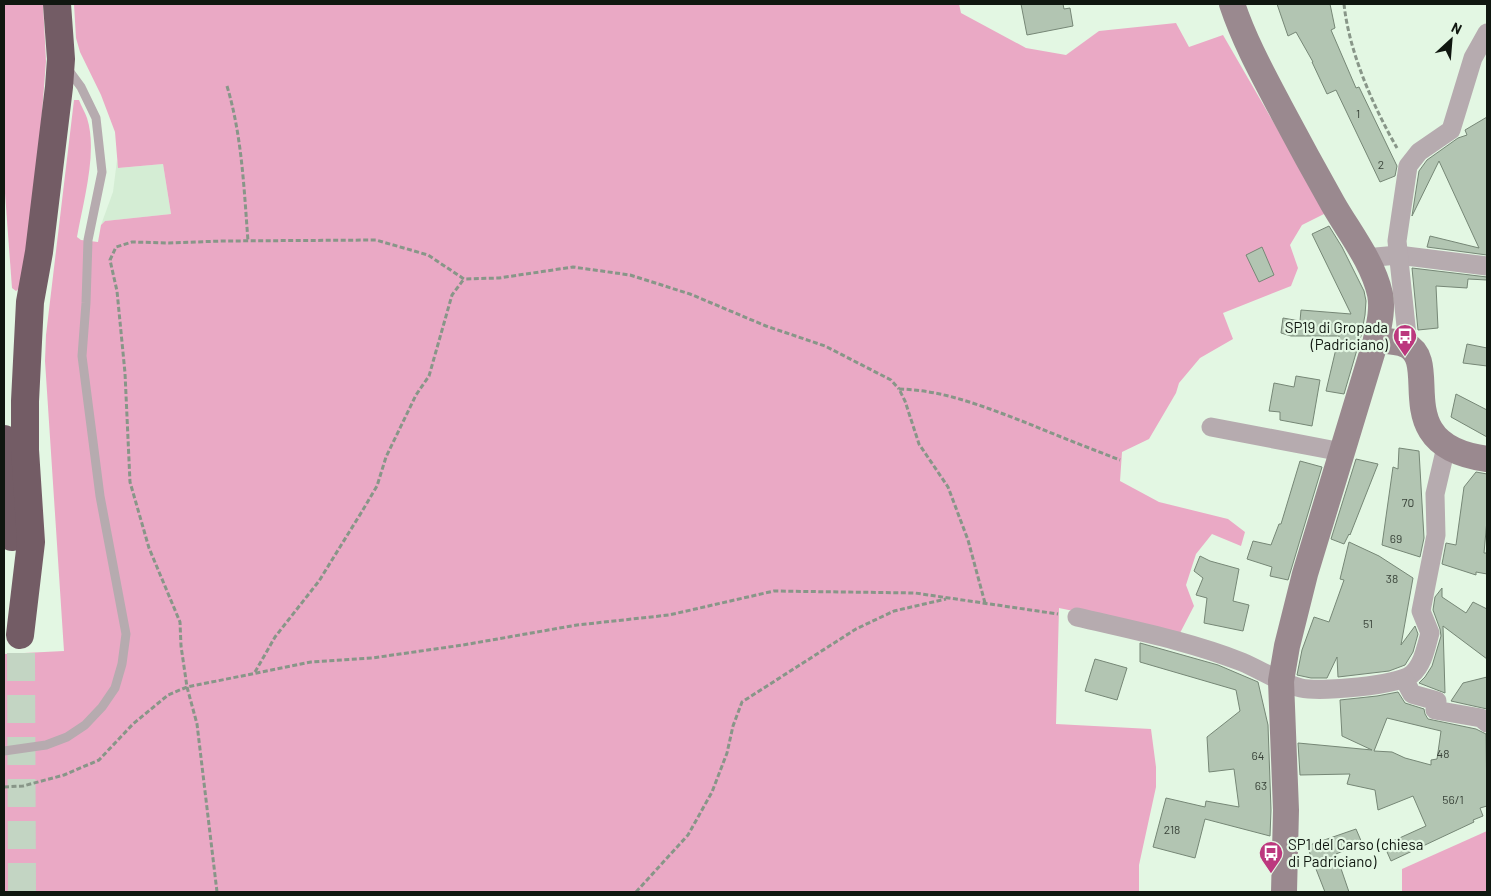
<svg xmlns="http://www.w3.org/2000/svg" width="1491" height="896" viewBox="0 0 1491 896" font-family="Barlow,sans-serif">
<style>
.built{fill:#d4edd4}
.green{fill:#eaa9c5}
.building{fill:#b2c5b2;stroke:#768776;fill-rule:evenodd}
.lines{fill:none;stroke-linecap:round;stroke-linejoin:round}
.highway-tunnel{stroke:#c3d5c3;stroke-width:28;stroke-dasharray:28 14;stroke-linecap:butt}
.path{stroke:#889688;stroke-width:3;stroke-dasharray:5 2.5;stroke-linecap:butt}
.lane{stroke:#b6abaf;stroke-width:9}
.street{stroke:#b6abaf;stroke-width:19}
.secondary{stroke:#9a898f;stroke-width:26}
.highway{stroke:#735c65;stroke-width:28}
.labels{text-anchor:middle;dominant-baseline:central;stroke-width:4.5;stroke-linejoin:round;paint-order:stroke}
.number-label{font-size:12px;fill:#384238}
.poi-label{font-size:15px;fill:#101710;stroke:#e3f7e3;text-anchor:end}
</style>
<rect width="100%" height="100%" fill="#e3f7e3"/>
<path class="built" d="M117,160l2,8 44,-4 8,50 -66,7 -4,4 12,-33z"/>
<g class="green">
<path d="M4,4h39l3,57 -8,104 -16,112 -2,11 -4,3 -4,-3 -8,-108z"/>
<path d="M74,4h885l2,9 65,35 40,7 33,-24 77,-8 13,24 34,-12 103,178 -24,12 -12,20 8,23 -7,18 -68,27 10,26 -33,19 -21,25 -3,10 -27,46 -27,13 -2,29 39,21 69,17 17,13 -4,14 -29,-12 -16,20 -10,31 8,21 -14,27 -121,-25 -3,116 95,5 5,38v20l-17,78v27h-1135v-238l60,-3 -19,-290 1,-26 28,-235h5c2,6 6,12 8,18 11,34 -4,84 -10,119l4,3 17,2 3,-17 4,-4 66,-7 -8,-50 -45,4 -3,-36 -14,-37 -21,-43 -4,-14z"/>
<path d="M1487,831v61h-85v-23z"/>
</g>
<g class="building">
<path d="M1021,4h42l1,5 6,-1 3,18 -46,9z"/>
<path d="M1277,4h53l5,24 -4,2 25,58 3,-1 38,79 -2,10 -15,6 -44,-92 -9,4 -15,-32h1l-17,-30 -8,4z"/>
<path d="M1487,117v138l-60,-8 3,-11 49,12 -40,-87 -27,55 7,-45 8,-11 31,-22 9,-3 -2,-5z"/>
<path d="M1329,226l13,21 22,44 2,10 -1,14 -4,21 -17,58 -18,-3 13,-55h-48l-10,-3 2,-15 17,3 1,-11 50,4 -39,-80z"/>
<path d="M1262,247l12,28 -15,7 -13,-27z"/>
<path d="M1412,268l75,9v3l-19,-1 -1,9 -31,-2 2,42 -20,2z"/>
<path d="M1467,344l20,4v18l-24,-3z"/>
<path d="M1296,376l24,4 -8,46 -32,-6v-8l-11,-1 5,-28 20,4z"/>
<path d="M1456,394l31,16v27l-36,-20z"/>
<path d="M1399,448l20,3 5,87 -4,19 -38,-12 11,-78 5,2z"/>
<path d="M1356,459l22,5 -28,71 -1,-1 -5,10 -13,-5z"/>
<path d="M1300,461l22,6 -34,113 -18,-4 2,-9 -25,-8 6,-18 18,4 8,-21h2z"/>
<path d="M1476,472l11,2v46l-3,33h3v21l-11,-2v3l-34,-11 4,-21 10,2 8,-58z"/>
<path d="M1349,542l30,14 34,22 -12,67 14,-19 3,8 -5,18 -8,13 -16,6 -51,6 -1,-20 -10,21h-16l-14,-3 5,-25 12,-33 15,5 15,-42 -4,-1z"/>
<path d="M1200,556l10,5 29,8 -6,32 16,4 -6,26 -39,-8 3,-25 -11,-3 7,-17 -9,-7z"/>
<path d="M1442,588v9l24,16 7,-11 14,7v50l-44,-33 2,67 -26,-10 6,-6 7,-11 9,-30 -1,-7 -7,-19 2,-13z"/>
<path d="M1140,643l78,22 40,17 10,43 3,85 -1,26 -65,-17 -10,39 -42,-11 13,-49 39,9 1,-6 33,6 -5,-38 -25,3 -2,-35 33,-26 -4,-21 -96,-28z"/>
<path d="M1095,659l32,9 -10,32 -32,-9z"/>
<path d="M1487,677v32l-36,-8 12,-18z"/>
<path d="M1398,692l7,11 19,6 1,5 3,5 48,10 10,5 1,72 -7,2 3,8 -10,4 1,2 -83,39 -7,-16 42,-19 -13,-30 -35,14 -3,-20 -28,-6 3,-10 -50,1 -2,-32 74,7 -30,-14 -2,-36 37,-4zM1387,718l54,13 -4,28 -6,1v5l-26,-7 -13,-6 -18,-1z"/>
<path d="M1356,829l6,14 -26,11 13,38h-24l-18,-46z"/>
</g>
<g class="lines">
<path class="highway-tunnel" d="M21,653l1,239"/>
<g class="path">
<path d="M1344,4c5,48 29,102 53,144"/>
<path d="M227,86c15,50 17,103 21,155"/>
<path d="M985,603l-17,-63 -20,-53 -29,-43 -14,-43 -6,-12c45,1 86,18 128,34 31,13 62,25 93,37"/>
<path d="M255,672l20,-35 44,-56 42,-68 16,-27 9,-29 30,-62 13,-19 23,-81 12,-16"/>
<path d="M4,787l19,-1 41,-11 35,-15 34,-36 35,-29 19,-8 124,-25 61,-4 91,-13 114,-20 92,-10 105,-24 141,2 143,21"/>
<path d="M217,892l-20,-168 -10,-37 -6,-41 -1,-24 -31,-74 -19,-66 -5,-109 -8,-82 -7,-31 6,-13 16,-5 37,1 53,-2 154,-1 52,15 36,24 35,-1 74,-11 57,8 60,19 76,32 59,20 66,34 8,9"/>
<path d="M636,892l52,-57 24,-43 15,-39 6,-27 9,-24 114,-73 38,-18 52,-12"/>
</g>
<path class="lane" d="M4,751l42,-6 21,-8 18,-12 17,-18 13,-19 7,-24 4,-30 -26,-138 -18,-140 4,-53 2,-63 14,-68 -6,-54 -15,-31 -14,-19"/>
<g class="street">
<path d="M1365,258l33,-3 89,11"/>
<path d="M1408,345l-11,-104 11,-75 11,-14 32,-22 22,-72 14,-25"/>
<path d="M1211,427l131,25"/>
<path d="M1077,617c55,13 112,24 165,45 19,8 38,21 59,26 18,4 97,-2 111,-14 11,-9 14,-27 18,-41l-9,-22 15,-76 -1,-41 11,-47"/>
<path d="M1404,679l8,15 25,7 -2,9 46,8 6,5"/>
</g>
<g class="secondary">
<path d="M1232,4c12,36 30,69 48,103 17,32 35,65 53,97 16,28 40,58 47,90 3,15 -1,31 -4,46l-71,234 -18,72 -6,35 5,129 -2,82"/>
<path d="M1376,340c10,1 21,1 30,5 38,18 -21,100 81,114"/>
</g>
<g class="highway">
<path d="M4,439l8,98"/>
<path d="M20,635l11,-93 -6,-92v-49l5,-99 9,-50 20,-165 2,-28 -4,-55"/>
</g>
</g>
<defs>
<g id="bus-pin" transform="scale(1.25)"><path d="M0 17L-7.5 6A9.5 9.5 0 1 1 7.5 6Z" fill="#bc387e" stroke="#e3f7e3"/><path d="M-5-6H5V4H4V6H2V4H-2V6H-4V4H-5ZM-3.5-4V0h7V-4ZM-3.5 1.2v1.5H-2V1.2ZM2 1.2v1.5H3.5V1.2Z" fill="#fff"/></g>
</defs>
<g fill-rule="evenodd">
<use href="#bus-pin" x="1405" y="336"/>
<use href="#bus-pin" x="1271" y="853"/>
</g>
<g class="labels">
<g class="number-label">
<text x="1358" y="113">1</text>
<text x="1381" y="164">2</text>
<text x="1408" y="502">70</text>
<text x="1396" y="538">69</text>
<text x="1392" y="578">38</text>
<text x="1368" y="623">51</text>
<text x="1443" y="753">48</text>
<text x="1258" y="755">64</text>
<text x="1261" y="785">63</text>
<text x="1453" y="799">56/1</text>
<text x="1172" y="829">218</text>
</g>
<g class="poi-label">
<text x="1388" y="327">SP19 di Gropada<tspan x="1388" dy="17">(Padriciano)</tspan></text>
<text x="1288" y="844" text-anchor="start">SP1 del Carso (chiesa<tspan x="1288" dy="17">di Padriciano)</tspan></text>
</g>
</g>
<rect width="1491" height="896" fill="none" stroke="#101710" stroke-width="10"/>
<g transform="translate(1451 40) rotate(26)" stroke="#e3f7e3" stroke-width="4" paint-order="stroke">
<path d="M0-4L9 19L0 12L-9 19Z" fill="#101710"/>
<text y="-8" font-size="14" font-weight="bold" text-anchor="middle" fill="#101710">N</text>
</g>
</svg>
